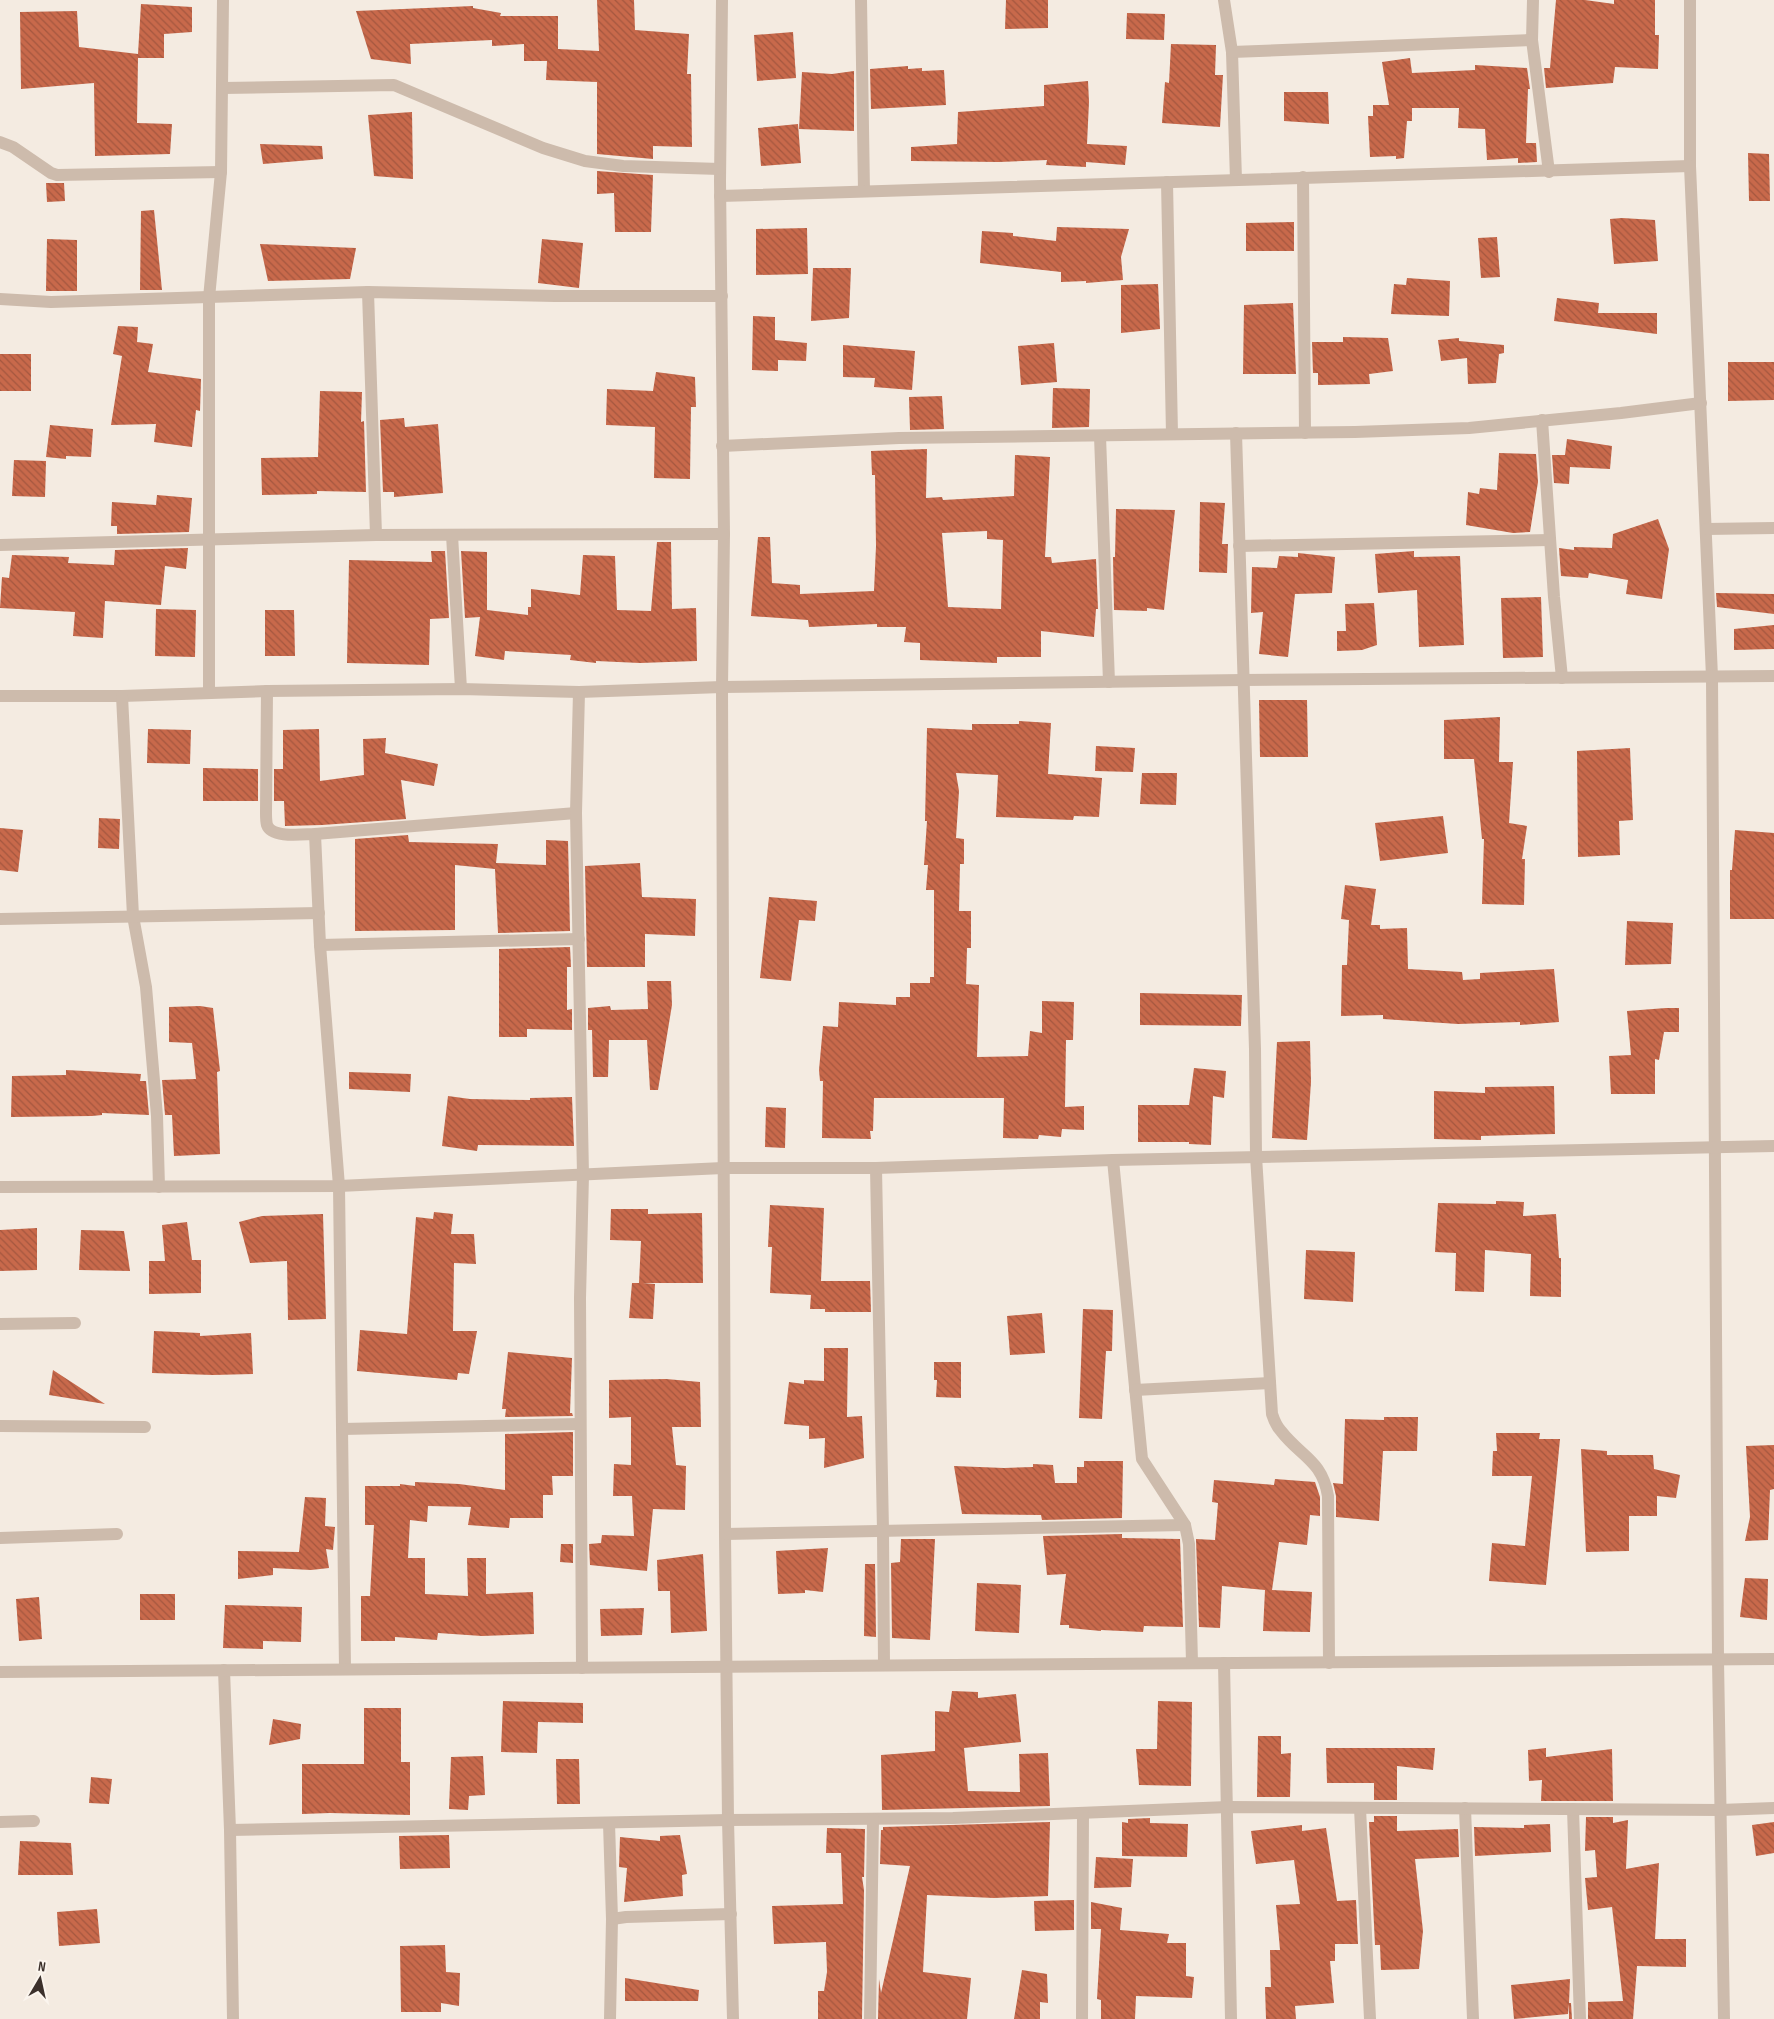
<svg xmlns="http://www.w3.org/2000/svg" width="1774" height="2019" viewBox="0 0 1774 2019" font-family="'Sofia Sans Condensed',sans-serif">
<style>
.building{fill:url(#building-back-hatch);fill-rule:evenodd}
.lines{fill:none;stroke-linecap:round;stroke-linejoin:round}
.minor{stroke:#cdbbac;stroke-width:12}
</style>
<defs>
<pattern id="building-back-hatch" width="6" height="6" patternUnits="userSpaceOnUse" patternTransform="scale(1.25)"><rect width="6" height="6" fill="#c8694b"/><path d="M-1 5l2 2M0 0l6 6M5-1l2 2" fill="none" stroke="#a4573f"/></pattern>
</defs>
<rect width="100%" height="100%" fill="#f4ebe1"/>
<g class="building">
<path d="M597,0h37l1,30 54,4 -2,40h4l1,73 -39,-1v13l-56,-5v-72l-51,-2 1,-19h-23v-17l-32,2v-6l-82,4 1,20 -40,-5 -15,-48 117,-5v2l28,5 -1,3h58v33l41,2z"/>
<path d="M1006,0h42v28l-43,1z"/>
<path d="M1556,0h29l29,4v-4h41v35h4l-1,34 -43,-2 -2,16 -67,5 -2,-20h6z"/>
<path d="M141,4l51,3v25l-28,2v24h-26l-1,65 35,1 -2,30 -75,2 -1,-73 -73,6 -1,-77 57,-1 2,36 59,7z"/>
<path d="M1127,13l38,1 -1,26 -38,-1z"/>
<path d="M793,32l3,46 -39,3 -3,-46z"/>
<path d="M1171,44l45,1 -1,30h8l-3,52 -58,-4 3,-41 4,1z"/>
<path d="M1410,58l2,15 63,-3v-5l52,3 3,21h-2l-2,54h10l1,19 -19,1v-5l-31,2 -2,-31 -27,-1 1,-20h-47v13h-5l-3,37 -8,1v-3l-26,1 -2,-41h5v-11h16l-7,-43z"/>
<path d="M908,66v3l14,-1v3l22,-1 2,35 -75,4 -1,-40z"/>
<path d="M854,71v60l-55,-2 3,-57 30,2z"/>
<path d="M1088,81l1,21 -2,42 40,2 -2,19 -39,-3v5l-40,-2 1,-5 -48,2 -88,-1v-14l46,-3 1,-32 86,-6v-21z"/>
<path d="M1284,92h44l1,32 -45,-3z"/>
<path d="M412,112l1,67 -39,-3 -6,-61z"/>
<path d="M798,124l3,39 -40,3 -3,-38z"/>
<path d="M260,144l62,2 1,13 -60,5z"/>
<path d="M1748,153l21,1 1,47h-21z"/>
<path d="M597,171l56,4 -2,57h-36l-1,-39 -17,1z"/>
<path d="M46,183h18l1,18 -18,1z"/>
<path d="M154,210l8,80h-22l1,-79z"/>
<path d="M1622,218l33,2 3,41 -44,3 -4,-45z"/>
<path d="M1294,222v29h-48v-28z"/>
<path d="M1057,227l72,2 -8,28 2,23 -37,3v-2l-25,1v-10l-81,-9 2,-32 31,2v3l43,5z"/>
<path d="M807,228l1,46 -52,1v-46z"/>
<path d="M1497,237l3,40 -19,1 -3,-40z"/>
<path d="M47,239l30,1v51h-31z"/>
<path d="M542,239l41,4 -4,45 -41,-5z"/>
<path d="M260,244l96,4 -6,31 -82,2z"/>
<path d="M813,268h38l-2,50 -38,3z"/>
<path d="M1407,278l43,3 -1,35 -58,-2 3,-30 12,1z"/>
<path d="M1158,284l2,45 -39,4v-48z"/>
<path d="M1557,298l42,5 -1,10h59v21l-103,-13z"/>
<path d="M1293,303l3,71h-53l1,-69z"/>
<path d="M753,316l22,1v23l32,3 -1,18 -28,-1v11l-26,-1z"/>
<path d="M118,326l20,1 -1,15 16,2 -5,28 53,7 -1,32 -4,-1 -4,37 -38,-5 2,-18 -45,1 11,-69 -9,-2z"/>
<path d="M1343,337l45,1 5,33 -24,3 1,10 -52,1v-12h-5l-1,-31h31z"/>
<path d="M1459,338v3l45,4v8l-5,1 -3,29 -28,1 -1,-26 -26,3 -3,-21z"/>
<path d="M1054,343l3,39 -36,3 -3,-39z"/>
<path d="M843,345l72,6 -3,39 -38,-3 1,-9 -32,-1z"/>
<rect x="0" y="354" width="31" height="37"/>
<path d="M1728,362h46v38l-46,1z"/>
<path d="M656,372l39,5 1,30h-5l-1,72 -36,-1 1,-51 -49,-2 1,-36 46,2z"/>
<path d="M1053,388l37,1 -1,38 -37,1z"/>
<path d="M320,391l42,1 -1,30 3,-1 2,71 -49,-1v3l-55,1 -1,-37 57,-1z"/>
<path d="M942,396l2,33 -34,1 -1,-33z"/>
<path d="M404,418l1,9 33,-3 5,69 -49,4v-5h-11l-3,-72z"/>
<path d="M50,425l43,4 -2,28 -25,-1v3l-20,-2z"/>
<path d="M1567,439l45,7 -2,23 -40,-2 -1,17 -15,-1 -2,-28h13z"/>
<path d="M927,449l-1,49 16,-1 1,3 71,-4 1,-41 35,2 -5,100h6l1,6 44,-4 2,50h-2l-2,28 -53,-6v26h-44v6l-77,-3v-17l-16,-1 2,-15h-29v-3l-68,3 -1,-7 -57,-4 7,-79h12l2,46 28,2v9l74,-3 2,-45 -1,-71h-3l-1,-24zM987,531v8l16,1 -2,69 -53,-2 -6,-74z"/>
<path d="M1499,453l37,1 2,28 -8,50 -17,1 -47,-8 2,-33 11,2 1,-6 17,2z"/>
<path d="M14,460l32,1 -1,36 -33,-1z"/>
<path d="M157,495l35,3 -3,34 -72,2v-8h-6l1,-24 44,3z"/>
<path d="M1200,502l25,1 -3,41h6l-1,29 -28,-1z"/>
<path d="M1116,509l59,1 -11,100 -17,-2v3l-33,-1 -1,-53h2z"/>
<path d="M1658,519l11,30 -7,50 -36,-5 2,-14 -39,-7 -1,5 -27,-2 -2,-28 15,2v-3l38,1 1,-14z"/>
<path d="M657,542h14l1,67 24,-1 1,53 -57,2 -44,-2v2l-26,-3 1,-5 -66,-4 -1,9 -29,-4 5,-39 -15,1 -4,-67 26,1v58l41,5v-8h3v-18l49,6 3,-40 32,1 2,54 34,1z"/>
<path d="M188,548l-2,21 -21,-3 -4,39 -56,-4 -2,37 -30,-2 2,-24 -75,-4 2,-31 7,1 3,-23 57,2 -1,6 46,2 1,-15z"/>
<path d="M431,551h14l4,67 -19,1 -1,46 -82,-2 2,-103 83,2z"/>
<path d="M1414,551v6l46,-1 4,89 -45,2 -2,-57 -39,3 -3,-39z"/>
<path d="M1298,553l37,4 -3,36 -37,1 -7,63 -29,-3 4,-42 -12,1 1,-46 25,1 2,-12 19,1z"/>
<path d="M1716,593l58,1v20l-57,-7z"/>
<path d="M1541,597l2,60 -40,1 -2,-60z"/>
<path d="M1374,603l3,42 -15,5 -25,1v-20h9l-1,-27z"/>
<path d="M156,609l40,1 -1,47 -40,-1z"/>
<path d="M265,610h29l1,46h-30z"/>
<path d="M1774,625v24l-40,1v-21z"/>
<path d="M1259,700h48l1,57h-48z"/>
<path d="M1500,717l-1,45h14l-4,61 18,3 -5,33h3l-1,46 -42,-1 2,-65h-2l-8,-80h-30v-39z"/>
<path d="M1019,721l32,2 -3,51 54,4 -3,39 -25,-1 -1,4 -77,-3 2,-42 -42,-2 3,18 -3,47 8,1v25h-4l-1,47h12v37h-4l-1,36 13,1 -2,72 51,-1 2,-25 12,2v-32l32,1 -1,38h-7l-1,67 19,-1v24l-22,-1 -1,8 -22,-2 -1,4 -35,-1 1,-40h-130l-1,33h-3l1,8 -49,-1 1,-57h-3l-1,-11 4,-44 15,1 1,-25 57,3v-8h14v-14h20v-6h4v-87h-8l2,-25h-4l3,-44h-2l2,-93 45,2v-6h47z"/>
<path d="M148,729l43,1 -1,34 -43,-1z"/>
<path d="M319,729l1,52 44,-6 -1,-36 23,-1 -1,15 53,11 -4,22 -33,-6 5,39 -84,6 -37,1 -1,-25h-10v-32h9v-39z"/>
<path d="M1096,746l39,2 -2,24 -38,-1z"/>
<path d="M1630,748l3,72 -14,1 1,34 -42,2 -1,-106z"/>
<path d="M203,768l55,1v32h-55z"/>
<path d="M1142,773h35l-1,32 -36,-1z"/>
<path d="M1443,816l5,37 -68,8 -5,-38z"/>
<path d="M99,818l21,1 -1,30 -21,-1z"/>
<path d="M0,828l23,2 -5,42 -18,-2z"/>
<path d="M1735,830l39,3v86h-44v-49h2z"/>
<path d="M408,835l1,7 89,2 -2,19 50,2v-25l22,1 2,90 -72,2 -3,-64 -40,-4v65l-100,1v-92z"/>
<path d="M640,863l2,34 54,2 -1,37 -50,-2v33h-58l-2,-101z"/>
<path d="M1345,885l31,4 -5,36h9v4l27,-1 1,41 54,3 1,8 17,-1v-6l74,-4 5,53 -39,3v-3l-62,2 -75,-5v-4l-42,1 1,-51h5l2,-45 -8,-1z"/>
<path d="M769,897l48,4 -2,20 -16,-1 -8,61 -31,-3z"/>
<path d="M1627,921l46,2 -2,41 -46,1z"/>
<path d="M570,947l1,20h-4v43l5,-1v21l-45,-1v8h-28v-88z"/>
<path d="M647,981h24l1,24 -14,85h-8l-3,-50h-38l-1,37h-15l-1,-47h-4v-22l22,-2 1,4 37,-1z"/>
<path d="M1140,993l102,2 -1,31 -101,-1z"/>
<path d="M200,1006l13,2 7,63 -3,1 3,82 -46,2 -2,-41h-7l-3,-35 34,-1 -4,-36 -23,-1v-35z"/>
<path d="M1666,1008h13v24h-15l-5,28 -4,-1v35h-44l-2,-38 22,-1 -4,-44z"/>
<path d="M1310,1041l1,41 -4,58 -35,-2 5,-96z"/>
<path d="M1194,1068l32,3 -2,27 -11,-2 -2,49 -22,-1v-2h-51v-37h51z"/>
<path d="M66,1070l75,4 -1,7h6l3,34 -47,-2v2l-10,1 -81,1 1,-41 54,-1z"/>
<path d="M349,1072l62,2 -1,18 -61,-3z"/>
<path d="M1554,1086l1,48 -74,2v4l-47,-1v-48l51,2v-6z"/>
<path d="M448,1096l22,3 60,1v-2l42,-1 2,49 -96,-1 -1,6 -35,-5z"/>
<path d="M766,1107l20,1 -1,40 -20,-1z"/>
<path d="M1496,1201l28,1 -1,14 33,-2 3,44h2v39l-31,-1 1,-42 -46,-4 -1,42 -29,-1 1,-38 -21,-1 3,-49 58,1z"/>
<path d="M770,1205l54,3 -3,73h49l1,31h-46v-3h-15l1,-14 -41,-2 2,-46h-4z"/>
<path d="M611,1209h37v5l54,-1 1,70h-60l12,1 -2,35 -24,-1 3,-35h7l2,-42 -31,-1z"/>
<path d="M434,1212l19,2 -2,20h23l2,30 -22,-1 -1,68h24l-8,43 -11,-1 -1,7 -100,-9 3,-41 47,4 9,-117 17,2z"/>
<path d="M323,1214l3,105 -38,1 -1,-59 -37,2 -11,-41 23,-6z"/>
<path d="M187,1222l5,38h9v33l-52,1v-33h16l-3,-36z"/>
<path d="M37,1228v42l-37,1v-41z"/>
<path d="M81,1230l43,1 6,40 -51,-1z"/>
<path d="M1306,1250l49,2 -2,50 -49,-3z"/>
<path d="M1083,1309l30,1 -1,41h-6l-4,68 -23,-1z"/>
<path d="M1042,1313l3,40 -35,2 -3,-39z"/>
<path d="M154,1331l46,2v3l51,-3 2,41 -40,1 -61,-2z"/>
<path d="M824,1348h24l-1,69 15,-1 2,42 -40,10 1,-30 -16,1v-13l-25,-2 5,-42 15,2v-4l20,1z"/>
<path d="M508,1352l64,6 -2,55h2l1,3 -68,1 1,-8h-4z"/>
<path d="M934,1362h27v36l-25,-1 1,-17h-3z"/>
<path d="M53,1370l52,34 -56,-9z"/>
<path d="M666,1379l34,3 1,45h-29l4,38 10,1 -1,44 -32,-1 -6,62 -57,-6 -1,-21 12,-1 1,-8 32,1 -2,-40h-19l1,-32 17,1v-48l-22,1v-38z"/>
<path d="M1384,1417h34l-1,34h-34l-4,70 -43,-4v-21l-3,-13 10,1 2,-65 39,1z"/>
<path d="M573,1432v44h-21l1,19h-10v23h-33l-1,10 -41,-3 3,-18 -43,-1 -1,16 -17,-2 -2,38h17v36l43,2 -1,-38h19v36l47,-2 1,42 -52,2 -44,-3 -1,7 -42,-3v4h-34v-45h9l4,-71h-9v-39h35v-2l15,2v-4l44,2 46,6v-56z"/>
<path d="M1496,1433h44l-1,6h21l-14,146 -57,-4 3,-38 33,3 7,-70h-40l1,-25h4z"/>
<path d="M1774,1445v44l-4,1 -2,50 -23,1 5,-24 -4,-71z"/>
<path d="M1581,1449l26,2v4h46l1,14 26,6 -4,23 -19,-2v20h-28v35l-43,1z"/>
<path d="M1084,1461h39l-1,57 -80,2 -1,-5 -79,-1 -8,-48 50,2 29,-1v-3l20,1 2,18h22v-16h7z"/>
<path d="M1275,1479l40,3 5,15v19l-10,-1 -3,30 -28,-3 -7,48 40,2 -2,40 -47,-1 2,-41 -43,-4 -2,42 -21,-1 -3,-88 19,1 3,-37 -6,-1 2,-22 60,5z"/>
<path d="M305,1497l21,1 -1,28 10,1 -2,23 -7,-1 3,19 -18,2 -38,-2v7l-35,4v-28l61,1z"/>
<path d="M1122,1534v4l58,1 3,88 -39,-1 -1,6 -42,-2v1l-32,-3v-3h-9l6,-51 -19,1 -4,-39z"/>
<path d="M901,1539h34l-5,101 -38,-2 -1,-75 9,-1z"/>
<path d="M561,1544h12v19l-13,-1z"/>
<path d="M828,1548l-5,44 -18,-2v3l-27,1 -2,-43z"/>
<path d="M703,1554l4,77 -36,2 -1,-42h-12l-1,-31z"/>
<path d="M865,1564h10l1,73 -12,-1z"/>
<path d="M1745,1578l23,1 -1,41 -27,-3z"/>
<path d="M977,1583l44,2 -2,48 -44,-2z"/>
<rect x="140" y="1594" width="35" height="26"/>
<path d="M39,1597l3,42 -23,2 -3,-42z"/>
<path d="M225,1605l77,2 -1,35 -38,-1v8l-40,-1z"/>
<path d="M644,1608l-2,27 -41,1 -1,-27z"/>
<path d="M952,1691l26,1v6l38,-4 5,48 -57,6 4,43 52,1 -1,-38 29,-1 2,53 -168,4 -1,-55 54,-4v-40l14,1z"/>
<path d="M503,1701l80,2v20l-45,-1 -1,31 -36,-1z"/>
<path d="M1158,1701l34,1 -1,84 -52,-1 -3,-36h21z"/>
<path d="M364,1708h37v54h9v53l-80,-2 -28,1v-50h62z"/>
<path d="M273,1719l28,5 -1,15 -31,6z"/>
<path d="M1258,1736h23v18l10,-1 -1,44h-33z"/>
<path d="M1326,1748h109l-2,22 -36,-4v34h-23v-17h-47z"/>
<path d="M1546,1748v9l66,-8 1,52h-72l1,-21 -13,1 -1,-31z"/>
<path d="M483,1756l2,39 -16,1 -1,14 -19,-1 2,-52z"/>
<path d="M556,1759h23l1,45h-23z"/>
<path d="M91,1777l21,2 -3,25 -20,-1z"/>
<path d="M1374,1816h23v15l61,-2 1,28 -44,2 8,72 -4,38 -38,1 -1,-25h-5l-6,-123h5z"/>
<path d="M1586,1817h27v6l15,-3 -2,49 33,-6 -4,76h31v28l-49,-1 -4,53h-45v-17l35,-1 -11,-94 -24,3 -3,-32 12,-1 -2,-27 -10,1z"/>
<path d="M1150,1818v5l38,1 -1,33 -65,-1v-34l6,1v-4z"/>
<path d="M1050,1822l-2,74 -54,2 -67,-3 -4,77 48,6 -4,41h-89l1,-40 2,14 29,-127 -30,-2 1,-34h2v-3z"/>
<path d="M1774,1822v31l-18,3 -4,-31z"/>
<path d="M1550,1824l1,28 -76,4 -1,-29 50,1v-3z"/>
<path d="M1302,1825v6l24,-3 11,73 19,-1 2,44h-23v17h-5l4,42 -39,3 1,13h-30l-1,-32h6l-1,-37h10l-4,-45 24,-1 -6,-44 -38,4 -5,-33z"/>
<path d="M827,1828l38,1 -1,48h-2l2,13 -2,129h-44v-28h6l3,-19 -1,-30 -52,2 -2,-38 71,-2 -2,-51h-15z"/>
<path d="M449,1835l1,33 -50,1 -1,-33z"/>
<path d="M680,1835l7,39 -5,1 1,21 -59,6 3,-34 -8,-1 1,-30 40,4v-5z"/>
<path d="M20,1841l51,2 2,32h-55z"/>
<path d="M1096,1857l37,2 -2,28 -37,1z"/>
<path d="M1074,1900v30l-39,1 -1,-30z"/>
<path d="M1091,1902l31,6 -2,22 49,4 -2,9h19v33l8,1 -2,21 -56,-2 -1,23h-34v-19l-4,-1 4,-70h-10z"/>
<path d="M97,1909l3,34 -41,3 -2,-34z"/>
<path d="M445,1945l1,27 14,1 -1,33 -18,-3v9h-40l-1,-66z"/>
<path d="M1022,1970l25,4 1,29 -8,-1v17h-26z"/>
<path d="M625,1978l74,12 -1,11h-73z"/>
<path d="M1570,1979l-1,24h2l1,16h-3v-15l-1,10 -54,5 -3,-34z"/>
</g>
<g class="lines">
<g class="minor">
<path d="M722,0l-2,181 4,353 -2,153 3,847 3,286 5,199"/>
<path d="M861,0l3,191"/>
<path d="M1224,0l8,52 4,128"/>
<path d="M1690,0v166l22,511 6,983 6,359"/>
<path d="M1532,40l1,-40"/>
<path d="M1232,52l300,-12 17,132"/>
<path d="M223,88l171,-3 149,63 42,13 38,5 97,3"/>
<path d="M0,142l13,5 38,26 6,2 164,-3"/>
<path d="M1303,177l2,256"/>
<path d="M1167,182l5,252"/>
<path d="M720,196l970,-30"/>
<path d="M368,292l8,243"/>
<path d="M0,299l51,3 317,-10 187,4h167"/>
<path d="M1542,420l12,177 8,81"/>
<path d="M1236,433l19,616 1,107 16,258c2,6 5,13 9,17 20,26 41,29 47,65l1,167"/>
<path d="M1100,436l9,246"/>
<path d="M722,446l177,-8 456,-6 114,-4 152,-15 80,-10"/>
<path d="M1706,529l68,-1"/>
<path d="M452,535l9,154"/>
<path d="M0,545l376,-10 348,-1"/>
<path d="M1239,546l311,-6"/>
<path d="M267,691l-1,122c0,3 0,8 1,12 5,14 37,9 48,9l261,-21"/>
<path d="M579,692l-3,121 7,362 -3,123 2,370"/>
<path d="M209,693v-395l12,-126 2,-172"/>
<path d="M0,696h122l145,-5 194,-2 118,3 143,-5 521,-7 531,-4"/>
<path d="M122,696l11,220 13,71 11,129 2,71"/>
<path d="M315,834l5,111 19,241 6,483"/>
<path d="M0,919l319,-6"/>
<path d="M320,945l259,-6"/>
<path d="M1113,1160l29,299 43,66 4,19 3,119"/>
<path d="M876,1168l7,363 1,134"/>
<path d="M0,1187l339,-1 384,-18h153l237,-8 661,-14"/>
<path d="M0,1324l75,-1"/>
<path d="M1135,1390l135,-7"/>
<path d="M0,1426l145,1"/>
<path d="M342,1429l237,-5"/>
<path d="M725,1534l460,-9"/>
<path d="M0,1538l117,-4"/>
<path d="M1224,1663l7,356"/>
<path d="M224,1670l6,160 3,189"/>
<path d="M0,1672l1774,-13"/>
<path d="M1360,1808l10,211"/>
<path d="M1465,1808l8,211"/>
<path d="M1573,1809l7,210"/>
<path d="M0,1822l34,-1"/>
<path d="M609,1823l3,96 -2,100"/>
<path d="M230,1830l498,-10 225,-2 275,-11 492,3 54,-2"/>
<path d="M612,1919l14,-2 105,-3"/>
<path d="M870,2019l3,-200"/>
<path d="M1082,2019l1,-206"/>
</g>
</g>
<g transform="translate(40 1979) rotate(9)" stroke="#fbf5ee" stroke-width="4" paint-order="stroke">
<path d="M0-4L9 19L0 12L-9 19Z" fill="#3b302b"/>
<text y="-8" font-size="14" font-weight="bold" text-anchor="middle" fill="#3b302b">N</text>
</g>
</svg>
